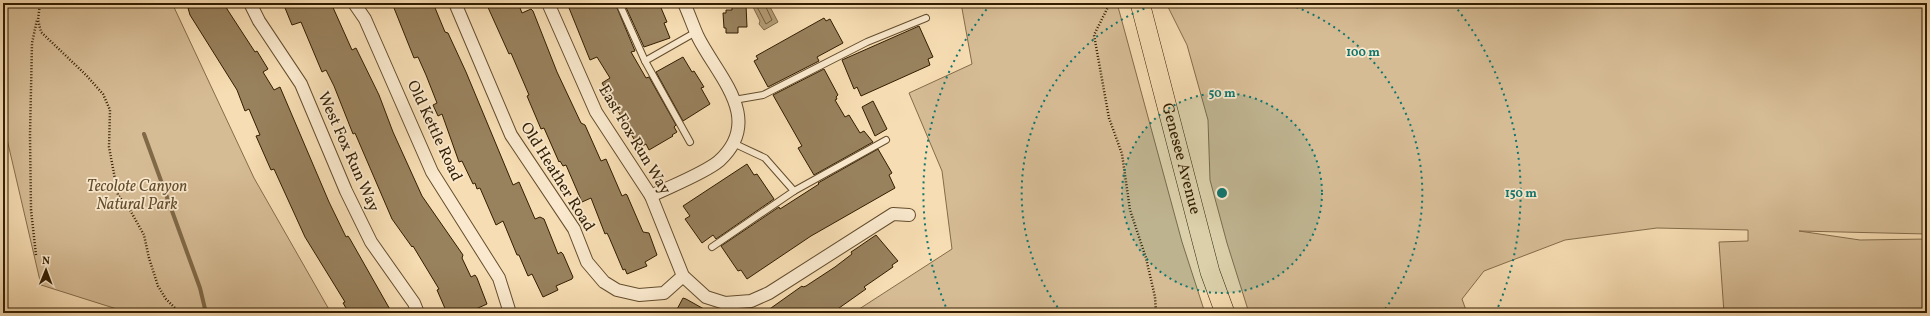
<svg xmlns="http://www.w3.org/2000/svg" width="1930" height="316" viewBox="0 0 1930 316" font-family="Vollkorn,serif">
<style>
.green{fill:#d6bc95;stroke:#846c4a}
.water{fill:#b49c76;stroke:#806947}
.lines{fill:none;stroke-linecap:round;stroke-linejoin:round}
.shore{stroke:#735c3b;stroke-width:1}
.stream{stroke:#806947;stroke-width:4}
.building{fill:#98815d;stroke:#321d00}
.service-casing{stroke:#634d2d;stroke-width:8}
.minor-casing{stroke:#634d2d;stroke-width:14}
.primary-casing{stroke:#321d00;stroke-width:20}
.path{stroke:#321d00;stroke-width:2.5;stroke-dasharray:1 2;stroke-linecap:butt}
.service{stroke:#fae9ce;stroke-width:6}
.minor{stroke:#fae9ce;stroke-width:12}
.primary{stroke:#f7ddb3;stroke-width:19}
.ring{fill:none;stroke:#0f766e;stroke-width:2;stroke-dasharray:2 4}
.labels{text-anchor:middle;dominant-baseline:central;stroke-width:3.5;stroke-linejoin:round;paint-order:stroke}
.street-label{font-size:16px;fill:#321d00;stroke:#fae9ce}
.park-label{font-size:16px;font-style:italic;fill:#634d2d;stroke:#fae9ce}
.centre{fill:#0f766e;stroke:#fae9ce;stroke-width:2}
.ring-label{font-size:12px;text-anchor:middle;font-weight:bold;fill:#0f766e;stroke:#fae9ce;stroke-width:3.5;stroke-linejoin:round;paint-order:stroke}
</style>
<rect width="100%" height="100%" fill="#f7ddb3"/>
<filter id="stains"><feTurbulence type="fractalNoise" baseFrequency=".005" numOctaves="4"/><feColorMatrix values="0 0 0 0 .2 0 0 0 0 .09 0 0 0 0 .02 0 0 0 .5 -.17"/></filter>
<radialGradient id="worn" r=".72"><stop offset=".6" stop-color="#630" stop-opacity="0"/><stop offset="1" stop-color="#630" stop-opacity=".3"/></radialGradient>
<g class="green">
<path d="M3,3h169l82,175 77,135h-209l-2,-3 -79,-25 -38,-163z"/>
<path d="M961,3h156l65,239 23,71h-352l99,-64 -10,-78 -33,-78 63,-29z"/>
<path d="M1166,3h761v231l-128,-3 61,9 67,-1v74h-203l-5,-71 29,-1v-11l-91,-2 -92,12 -81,31 -22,28 5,14h-218l-22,-70 -17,-63 -2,-60 -21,-75z"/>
</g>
<path class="water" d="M751,3h17l10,19 -14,8 -5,-6 1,-3z"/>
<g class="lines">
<path class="shore" d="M755,3l11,21 6,-4 -8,-17"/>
<path class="stream" d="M144,134l56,154 6,25"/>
</g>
<g class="building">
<path d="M191,3h34l2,6 28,43 2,-1 11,18 -5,3 11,18 6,-3 49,115 17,35 2,-1 2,3 42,74h-43l-6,-10 2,-1 -40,-65 -31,-68 -3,1 -15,-34 4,-1 -11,-26 -4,2 -8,-21 -47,-75 -2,-7 4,-1z"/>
<path d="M283,3h48l21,47 4,-2 23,47 14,37 29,64 41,59 -1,3 9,19 4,-2 2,3 10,26 -20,9h-20l-10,-23 2,-1 -26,-43 -1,1 -20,-28 -37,-86 -2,1 -19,-48 -8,-16 -4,2 -21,-50 -9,3z"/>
<path d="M392,3h41l12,29 3,1 18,39 47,113 6,-3 16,37 5,-2 4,2 14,35 3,-2 2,2 10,23 -1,2 -16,7 2,4 -15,7 -11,-23 -4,2 -9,-21h-2l-14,-34 -7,4 -16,-37 -3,1 -2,-6 -2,1 -11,-23 -3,1 -17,-48 -4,2 -5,-11 4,-2 -11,-28 -8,-18 -4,1z"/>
<path d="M486,3h32l4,10 9,-4 2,2 24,61 24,51 4,2 16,36 5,-2 16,37 4,-2 1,1 16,37 6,1 8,22 -12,7 2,4 -20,8 -2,-5 -2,1 -14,-33 -2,-4 -2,1 -14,-36 -9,4 -16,-37 -3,1 -3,-5 -1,1 -15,-34 -3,1 -14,-33 2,-1 -18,-42 -2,1z"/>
<path d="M567,3h48l20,48 -4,1 15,26 3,-1 27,48 -2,2 3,5 -5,3 1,1 -24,14 -3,-6 -7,4 -37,-65 8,-5 -13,-21 -7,3z"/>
<path d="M624,3h35l8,19 -3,1 6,15 -26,9z"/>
<path d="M746,5l1,22h-9v6h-12v-5h-2l-1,-15h3v-3h6v-4z"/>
<path d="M824,18l2,3 4,-2 13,24 -26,14 2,4 -51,26 -14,-26 4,-2 -2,-3z"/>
<path d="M919,26l14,31 -5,2 2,6 -69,31 -4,-9 -3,2 -12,-29z"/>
<path d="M683,57l9,15 2,-1 10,16 -3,1 9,16 -27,17 -27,-49z"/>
<path d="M824,69l14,26 -2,2 1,2 -2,1 10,17 4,-2 11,18 4,-2 9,11 -59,33 -16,-27 4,-2 -29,-51z"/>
<path d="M873,101l14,28 -12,7 -13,-29z"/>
<path d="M878,149l14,24 -3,2 6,13 -84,48 -64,43 -6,-9 -3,1 -17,-25 58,-39 1,2 39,-25 -1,-1z"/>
<path d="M747,164l7,11 3,-1 17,25 -58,40 -3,-4 -11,8 -17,-24 5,-3 -7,-10z"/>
<path d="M876,235l22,26 -6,4 1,2 -29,20 2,2 -34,24h-68l38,-27 1,1 3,-1 29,-19 17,-13 -1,-2 6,-4z"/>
<path d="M683,298l3,1 25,14h-36z"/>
</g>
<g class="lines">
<g class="service-casing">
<g id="service">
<path d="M619,3l26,58 45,81"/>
<path d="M645,61l51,-29"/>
<path d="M734,100l29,-5 104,-53 59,-24"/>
<path d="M733,143l32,15 29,33"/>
<path d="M712,247l82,-56 92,-51"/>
</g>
</g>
<g class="minor-casing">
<g id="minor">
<path d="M250,3l9,18 42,63 45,107 25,51 43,61 4,10"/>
<path d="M354,3l11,16 67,153 67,106 11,35"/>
<path d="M455,3l56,132 63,94 13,33 17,20 13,8 22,5 25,-2 19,-17"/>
<path d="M548,3l48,109 55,84 32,80 23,21 19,6 26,-2 18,-8 124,-79 16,1"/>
<path d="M651,196c18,-9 54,-23 68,-35 46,-42 -1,-84 -21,-124 -5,-11 -9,-23 -14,-34"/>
</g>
</g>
<g class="primary-casing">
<g id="primary">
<path id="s1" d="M1140,3l70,269 15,41"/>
</g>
</g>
<g class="path">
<path d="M40,3l-2,17 3,12 45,43 17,19 7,16 -1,37 9,48 12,15 14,25 5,23 9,28 8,13 10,10v4"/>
<path d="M1110,3l-16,32 15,83 13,36 8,56 16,48 9,39 1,16"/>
<path d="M36,255l-5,-45 -1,-75 2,-92 5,-23"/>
</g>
<use href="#service" class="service"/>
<use href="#minor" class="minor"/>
<use href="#primary" class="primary"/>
</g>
<circle cx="1222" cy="193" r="100" fill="#0f766e" fill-opacity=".12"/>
<g class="ring">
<circle cx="1222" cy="193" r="100"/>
<path d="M1061 312A200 200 0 0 1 1159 3M1285 3A200 200 0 0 1 1383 312"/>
<path d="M948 312A299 299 0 0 1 990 5M1454 5A299 299 0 0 1 1496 312"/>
</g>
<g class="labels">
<g class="street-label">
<text transform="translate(434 131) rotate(65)">Old Kettle Road</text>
<text transform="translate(634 140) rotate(59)">East Fox Run Way</text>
<text transform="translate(348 152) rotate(66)">West Fox Run Way</text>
<text stroke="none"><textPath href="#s1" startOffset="161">Genesee Avenue</textPath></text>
<text transform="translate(557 177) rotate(58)">Old Heather Road</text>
</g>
<g class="park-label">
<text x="137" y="187">Tecolote Canyon<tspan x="137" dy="18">Natural Park</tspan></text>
</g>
</g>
<circle cx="1222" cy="193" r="6" class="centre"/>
<g class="ring-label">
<text x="1363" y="56">100 m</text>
<text x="1222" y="97">50 m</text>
<text x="1521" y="197">150 m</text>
</g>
<rect width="1930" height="316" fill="none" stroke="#f7ddb3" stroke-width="16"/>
<rect x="4" y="4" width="1922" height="308" fill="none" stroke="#321d00" stroke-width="2"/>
<rect x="8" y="8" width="1914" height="300" fill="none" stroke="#321d00"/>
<g transform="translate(46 270) rotate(1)" stroke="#fae9ce" stroke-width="3" paint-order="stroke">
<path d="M0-3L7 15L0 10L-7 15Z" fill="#321d00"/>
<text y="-6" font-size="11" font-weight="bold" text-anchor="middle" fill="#321d00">N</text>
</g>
<rect width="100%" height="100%" filter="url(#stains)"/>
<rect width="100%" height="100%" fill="url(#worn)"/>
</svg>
